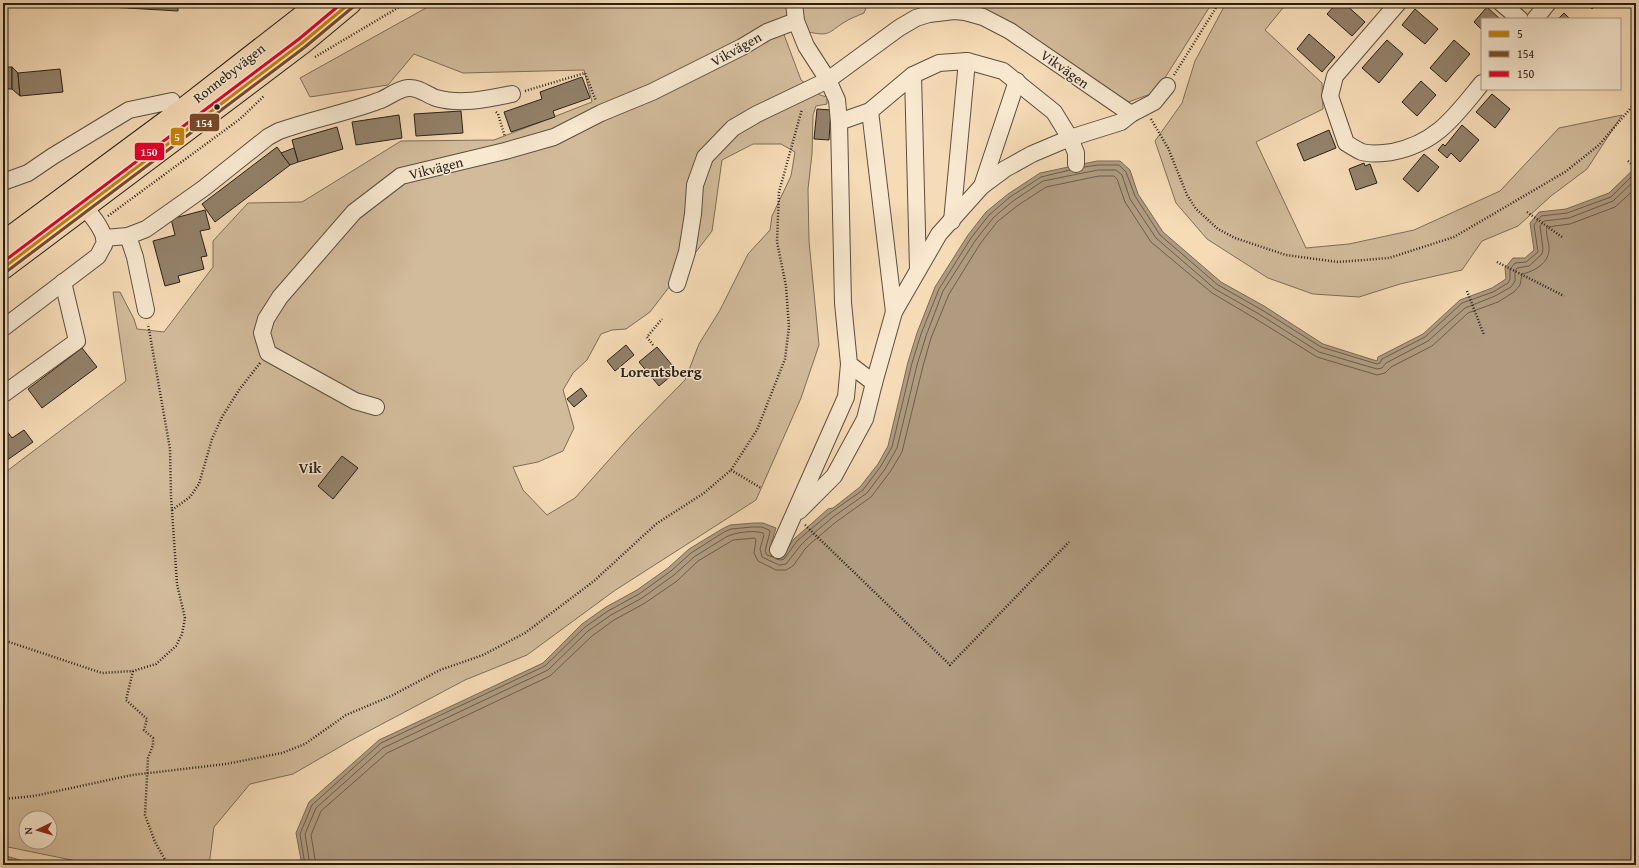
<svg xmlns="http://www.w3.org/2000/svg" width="1639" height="868" viewBox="0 0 1639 868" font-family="'Gentium Book Plus',serif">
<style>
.green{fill:#d2bb9b;stroke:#7e6d59;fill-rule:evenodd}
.water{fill:#b09b80;stroke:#7a6956}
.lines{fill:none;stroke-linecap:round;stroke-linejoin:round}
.shore{stroke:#6c5d4c;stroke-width:1}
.building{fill:#93816a;stroke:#291f17}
.minor-casing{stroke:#5c4e3f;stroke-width:18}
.highway-casing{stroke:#291f17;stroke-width:24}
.path{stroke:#291f17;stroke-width:2.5;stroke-dasharray:1 2;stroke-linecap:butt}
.minor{stroke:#f8e8d0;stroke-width:16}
.highway{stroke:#f5dbb6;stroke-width:22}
.bus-1-casing{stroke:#f8e8d0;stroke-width:6}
.bus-2-casing{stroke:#f8e8d0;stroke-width:6}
.bus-3-casing{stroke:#f8e8d0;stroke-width:6}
.bus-1{stroke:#c48406;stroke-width:3}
.bus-2{stroke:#7a4b2a;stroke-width:3}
.bus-3{stroke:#e4002b;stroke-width:3}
.bus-dot{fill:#291f17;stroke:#f8e8d0;stroke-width:1.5}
.labels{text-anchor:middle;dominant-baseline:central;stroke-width:3;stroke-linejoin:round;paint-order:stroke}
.street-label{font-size:14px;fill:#291f17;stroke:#f8e8d0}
.neighbourhood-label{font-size:15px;font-weight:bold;fill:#291f17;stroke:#f8e8d0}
.line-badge{stroke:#f8e8d0;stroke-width:1.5}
.badge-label{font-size:11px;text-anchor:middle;font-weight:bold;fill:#fff}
</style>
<rect width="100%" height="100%" fill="#f5dbb6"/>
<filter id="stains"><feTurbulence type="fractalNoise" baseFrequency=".005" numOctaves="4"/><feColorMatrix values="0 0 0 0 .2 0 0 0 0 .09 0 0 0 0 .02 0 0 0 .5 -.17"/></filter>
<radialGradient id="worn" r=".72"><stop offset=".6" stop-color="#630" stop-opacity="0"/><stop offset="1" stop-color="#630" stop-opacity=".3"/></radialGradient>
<g class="green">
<path d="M435,3h123l4,3 137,-1 9,-2h160l-4,10c-7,3 -15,6 -21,10 -16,11 -14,13 -35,9l-5,-9 -20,9 18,48 19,15 7,2v7l-11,2 -3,9 -1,39 -4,35 1,52 10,104 -18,53 -45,102 -142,91 -87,64 -62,25 -115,61 -57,33 -43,10 -36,43 -5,38h-113l-93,-19v-372l123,-93 -13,-89h7l14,27 3,10 27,3 49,-65v-26l35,-38 54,-1 99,-61 93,-1 98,-38 -8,-32 -121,3 -49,-19 -26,31 -78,12 -10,-19zM753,144h28l14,8 -4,24 -19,40 -2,14 -22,24 -28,56 -21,34 -14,36 -52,53 -58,65 -28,17 -24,-25 -10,-23 25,-5 25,-11 11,-23 -11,-38 10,-17 14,-13 14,-26 11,-4 14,-1 24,-17 62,-81 10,-71zM26,818h24v24h-24z"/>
<path d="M919,3h293l-56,89 -33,12 -110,-78 -92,-16z"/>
<path d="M1226,3h61l-22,27 57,53 1,26 -67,33 50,106 43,-4 65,-14 86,-39 59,-63 63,-13 -35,54 -36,27 -33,30 -36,15 -20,29 -62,14 -41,13 -46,-3 -45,-16 -61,-39 -31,-36 -21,-62 27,-38 13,-42z"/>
</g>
<g class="water">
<path d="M1097,161h23l10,9 8,24 25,38 58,50 43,24 59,38 54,17 1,-4 45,-23 37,-34 32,-12 14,-9 -1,-11 8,-10h12l9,-8 -4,-27 9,-11 27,-3 43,-16 27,-26v698h-1334l-6,-32 13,-31 70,-62 164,-77 39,-39 24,-17 31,-17 31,-22 21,-19 33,-20 8,-4 24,-2h9l13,5 -7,23 13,5 12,-17 34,-30 5,-1 27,-21 18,-23 10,-18 20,-84 9,-29 18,-46 33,-52 18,-23 22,-18 32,-21z"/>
<path d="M3,855l34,10h-34z"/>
</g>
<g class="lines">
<g class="shore">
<path d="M1084,167l14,-2h21l7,7 9,24 25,39 58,50 44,25 59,37 56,17 3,-1 2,-4 43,-22 37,-34 31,-11 15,-9 2,-4v-10l5,-6 11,-1 12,-10 -4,-27 7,-9 26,-3 44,-16 25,-25"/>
<path d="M776,559l5,1 3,-1 13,-18 7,-6 26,-22 33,-23 18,-24 11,-19 20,-84 9,-29 18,-45 32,-51 18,-23 21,-18 31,-20 29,-7"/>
<path d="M305,865l-5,-31 12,-29 69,-62 164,-77 40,-39 23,-16 31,-17 32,-23 20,-18 33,-21 7,-3 21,-2h10l7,3 1,2 -5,19 2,4 6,2"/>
<path d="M310,865l-5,-31 11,-26 67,-60 165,-78 40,-39 23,-16 31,-17 32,-23 20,-18 32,-20c10,-5 27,-7 37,-4l1,2 -4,14 2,8 17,8 7,-1 15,-19 6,-6 26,-22 34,-24 18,-24 12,-21 20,-83 9,-29 17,-45 32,-50 18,-23 20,-17 30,-20 55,-11h18l6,5 8,24 26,39 59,51 44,25 60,38 58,17 5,-1 4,-5 42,-22 37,-33 30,-12 16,-9 4,-6v-10l2,-3 12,-2 13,-12 1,-5 -3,-23 4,-5 25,-3 44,-17 23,-22"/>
<path d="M316,865l-5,-30 10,-24 66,-58 163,-77 42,-40 22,-16 31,-17 32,-22 21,-20 35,-21 22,-2 1,2 -2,13 4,8 18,9h10l7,-4 12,-17 6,-6 25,-21 35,-25 19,-25 12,-20 21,-86 8,-28 18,-44 31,-50 17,-22 20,-16 29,-19 53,-11h15l3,3 8,23 26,40 61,51 44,26 61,38 60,18 8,-2 6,-6 41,-21 36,-33 30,-11 16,-10 6,-7 2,-11c11,-2 28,-11 27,-26 0,-7 -4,-15 -2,-21l23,-3 45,-17 21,-19"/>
</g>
</g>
<g class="building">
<path d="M42,3h136v8z"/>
<path d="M1337,3h7l21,19 -13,14 -25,-22z"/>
<path d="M1451,3h8l-4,4z"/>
<path d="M1586,3h11l-5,6z"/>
<path d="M1487,7l13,12h-18v11l-8,-8z"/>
<path d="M1415,9l23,20 -13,15 -23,-19z"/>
<path d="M1564,13l6,6h-12z"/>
<path d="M1309,34l26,23 -13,15 -25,-23z"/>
<path d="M1387,40l16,14 -24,29 -17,-15z"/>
<path d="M1454,40l16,14 -24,28 -16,-14z"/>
<rect x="3" y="67" width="9" height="22"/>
<path d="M12,67l6,6 2,23 -8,-7z"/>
<path d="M60,69l3,23 -43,4 -2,-23z"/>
<path d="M582,77l8,21 -37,13 2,6 -44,15 -7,-20 38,-13 -2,-7z"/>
<path d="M1421,81l15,14 -19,21 -15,-14z"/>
<path d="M1492,94l18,15 -15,19 -19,-16z"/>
<path d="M817,109l14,1 -2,30 -15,-1z"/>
<path d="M461,111l2,22 -47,3 -2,-22z"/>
<path d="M399,115l3,23 -46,7 -4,-23z"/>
<path d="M1462,125l17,15 -19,22 -9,-9 -4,5 -9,-8 5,-6 2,2z"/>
<path d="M337,127l6,22 -45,13 -6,-22z"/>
<path d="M1329,130l7,18 -32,13 -7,-17z"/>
<path d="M277,147l13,18 -75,57 -13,-18z"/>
<path d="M294,148l4,14 -8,3 -9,-12z"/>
<path d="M1424,154l15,13 -21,25 -15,-13z"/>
<path d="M1364,163l1,3 5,-2 7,19 -21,7 -7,-21z"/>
<path d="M205,210l5,19 -10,2 7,25 -6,1 3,12 -26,7 2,6 -15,4 -12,-45 22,-6 -4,-16z"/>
<path d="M626,345l8,10 -19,16 -8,-10z"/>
<path d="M657,347l20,24 -18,15 -20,-24z"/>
<path d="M82,348l15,19 -55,41 -14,-19z"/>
<path d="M581,388l6,8 -13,11 -7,-8z"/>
<path d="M3,426l9,12 12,-8 9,12 -30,21z"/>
<path d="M342,456l16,12 -25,31 -15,-13z"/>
</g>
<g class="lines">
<g class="minor-casing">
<g id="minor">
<path d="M794,3l2,18"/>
<path d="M1398,3l-63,73 -5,20 16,47c5,3 11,7 16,9 10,3 21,1 30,0 45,-9 63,-36 90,-69"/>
<path d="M1501,3l19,16"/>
<path d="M1535,19l13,-16"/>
<path d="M913,75l5,194"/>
<path d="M870,111l24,201"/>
<path d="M839,122l31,-11 43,-36 26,-12 28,-2 36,10 51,41 16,26 6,15v11"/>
<path d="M3,182l25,-9 25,-17 76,-46 43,-9"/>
<path d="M982,186l35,-105"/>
<path d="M952,221l15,-160"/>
<path d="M128,236l7,21 11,53"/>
<path d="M104,238l24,-2 18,-7 58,-41 64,-51 11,-6c32,-11 66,-18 99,-30 10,-3 19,-12 30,-13 11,-1 19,7 28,10 25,7 51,1 76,-4"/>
<path d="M677,284l10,-32 6,-38 2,-29 10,-28 28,-29 24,-14 71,-34 71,-52 17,-10 13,-4 25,-3 11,1 18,5 27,14 121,83 23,-12 13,-16"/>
<path d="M3,328l95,-72c2,-4 4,-8 6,-11 4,-13 -18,-36 -26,-46"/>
<path d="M3,390l2,3 72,-52 -14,-59"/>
<path d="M376,407l-21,-6 -87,-48 -6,-20 4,-14 14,-22 74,-85 47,-36 104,-25 49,-14 47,-24 51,-21 90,-45 25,-15 29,-11 10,25 22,34 9,20 2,22 4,181 6,61 25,19 20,-71 45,-78 43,-48 23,-17 27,-15 38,-16 51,-16 10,-8"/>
<path d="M799,511l35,-35 31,-57 9,-36"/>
<path d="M778,550l68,-153 3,-33"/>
</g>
</g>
<g class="highway-casing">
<g id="highway">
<path d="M3,243l177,-131 140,-109"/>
<path d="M3,268l299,-225 48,-40"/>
</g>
</g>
<g class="path">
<path d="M315,57l91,-54"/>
<path d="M1174,75l45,-72"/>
<path d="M525,91l60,-18 11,28"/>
<path d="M496,112l2,2 7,23"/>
<path d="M1151,119l17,29 19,47 9,14 22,20 17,9 51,17 52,7 51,-4 65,-21 111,-65 34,-27 37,-43"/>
<path d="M1628,161l8,7"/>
<path d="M1527,212l35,25"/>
<path d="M108,216l132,-97 24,-23"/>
<path d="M1497,262l67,34"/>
<path d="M1467,291l17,44"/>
<path d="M653,345l-6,-8 15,-18"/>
<path d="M731,470l30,18"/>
<path d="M172,510l18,-13 9,-13 13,-45 10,-22 17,-27 21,-27"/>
<path d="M805,525l145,140 119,-123"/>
<path d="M3,640l99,33 31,-2 23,-7 20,-18 6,-12 3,-16 -8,-34 -6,-88 -1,-47 -22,-125"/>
<path d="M133,671l-7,29 21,19 -3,11 9,8v7l-5,13 -3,57 10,27 13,23"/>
<path d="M3,799l31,-3 98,-21 94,-11 56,-11 23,-9 41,-29 45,-19 49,-26 43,-15 42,-22 69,-52 62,-57 48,-31 27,-23 26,-40 28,-71 4,-32 -3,-41 -9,-44 2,-50 23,-83"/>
</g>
<use href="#minor" class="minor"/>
<use href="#highway" class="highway"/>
<g class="bus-1-casing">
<path id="bus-1" d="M3,268l299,-225 48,-40"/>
</g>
<g class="bus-2-casing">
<path id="bus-2" d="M6,272l299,-225 48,-40"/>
</g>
<g class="bus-3-casing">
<path id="bus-3" d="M3,262l296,-223 43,-36"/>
</g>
<use href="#bus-1" class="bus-1"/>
<use href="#bus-2" class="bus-2"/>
<use href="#bus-3" class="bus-3"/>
</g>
<circle class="bus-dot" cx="217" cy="107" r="3.5"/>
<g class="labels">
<g class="street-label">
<text transform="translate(736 49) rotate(-29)">Vikvägen</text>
<text transform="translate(1065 69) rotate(35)">Vikvägen</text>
<text transform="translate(229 73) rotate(-38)">Ronnebyvägen</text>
<text transform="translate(436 168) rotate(-14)">Vikvägen</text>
</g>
<g class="neighbourhood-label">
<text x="661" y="371">Lorentsberg</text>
<text x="310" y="467">Vik</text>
</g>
</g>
<g class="line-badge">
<rect x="189" y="113" width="31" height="19" rx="4" fill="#7a4b2a"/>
<rect x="170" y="127" width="15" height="19" rx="4" fill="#c48406"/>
<rect x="134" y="142" width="31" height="19" rx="4" fill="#e4002b"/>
</g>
<g class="badge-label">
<text x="204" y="127">154</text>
<text x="177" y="141">5</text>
<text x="149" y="156">150</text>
</g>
<rect width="1639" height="868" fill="none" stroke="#f5dbb6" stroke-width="16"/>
<rect x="4" y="4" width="1631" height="860" fill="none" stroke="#291f17" stroke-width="2"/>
<rect x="8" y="8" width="1623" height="852" fill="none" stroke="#291f17"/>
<rect x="1481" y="18" width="140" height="72" fill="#f8e8d0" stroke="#a59886"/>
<rect x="1489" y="31" width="20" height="6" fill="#c48406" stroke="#a59886"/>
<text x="1517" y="38" font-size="12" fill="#291f17">5</text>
<rect x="1489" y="51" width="20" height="6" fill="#7a4b2a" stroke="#a59886"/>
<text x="1517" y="58" font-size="12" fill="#291f17">154</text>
<rect x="1489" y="71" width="20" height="6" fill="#e4002b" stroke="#a59886"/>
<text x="1517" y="78" font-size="12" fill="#291f17">150</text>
<g transform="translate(38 830) rotate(265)"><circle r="19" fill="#f8e8d0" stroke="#a59886"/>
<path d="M0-3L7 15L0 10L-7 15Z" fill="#8f2418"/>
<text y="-6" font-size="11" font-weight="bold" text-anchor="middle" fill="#291f17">N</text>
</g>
<rect width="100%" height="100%" filter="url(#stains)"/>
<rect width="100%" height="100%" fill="url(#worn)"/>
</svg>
